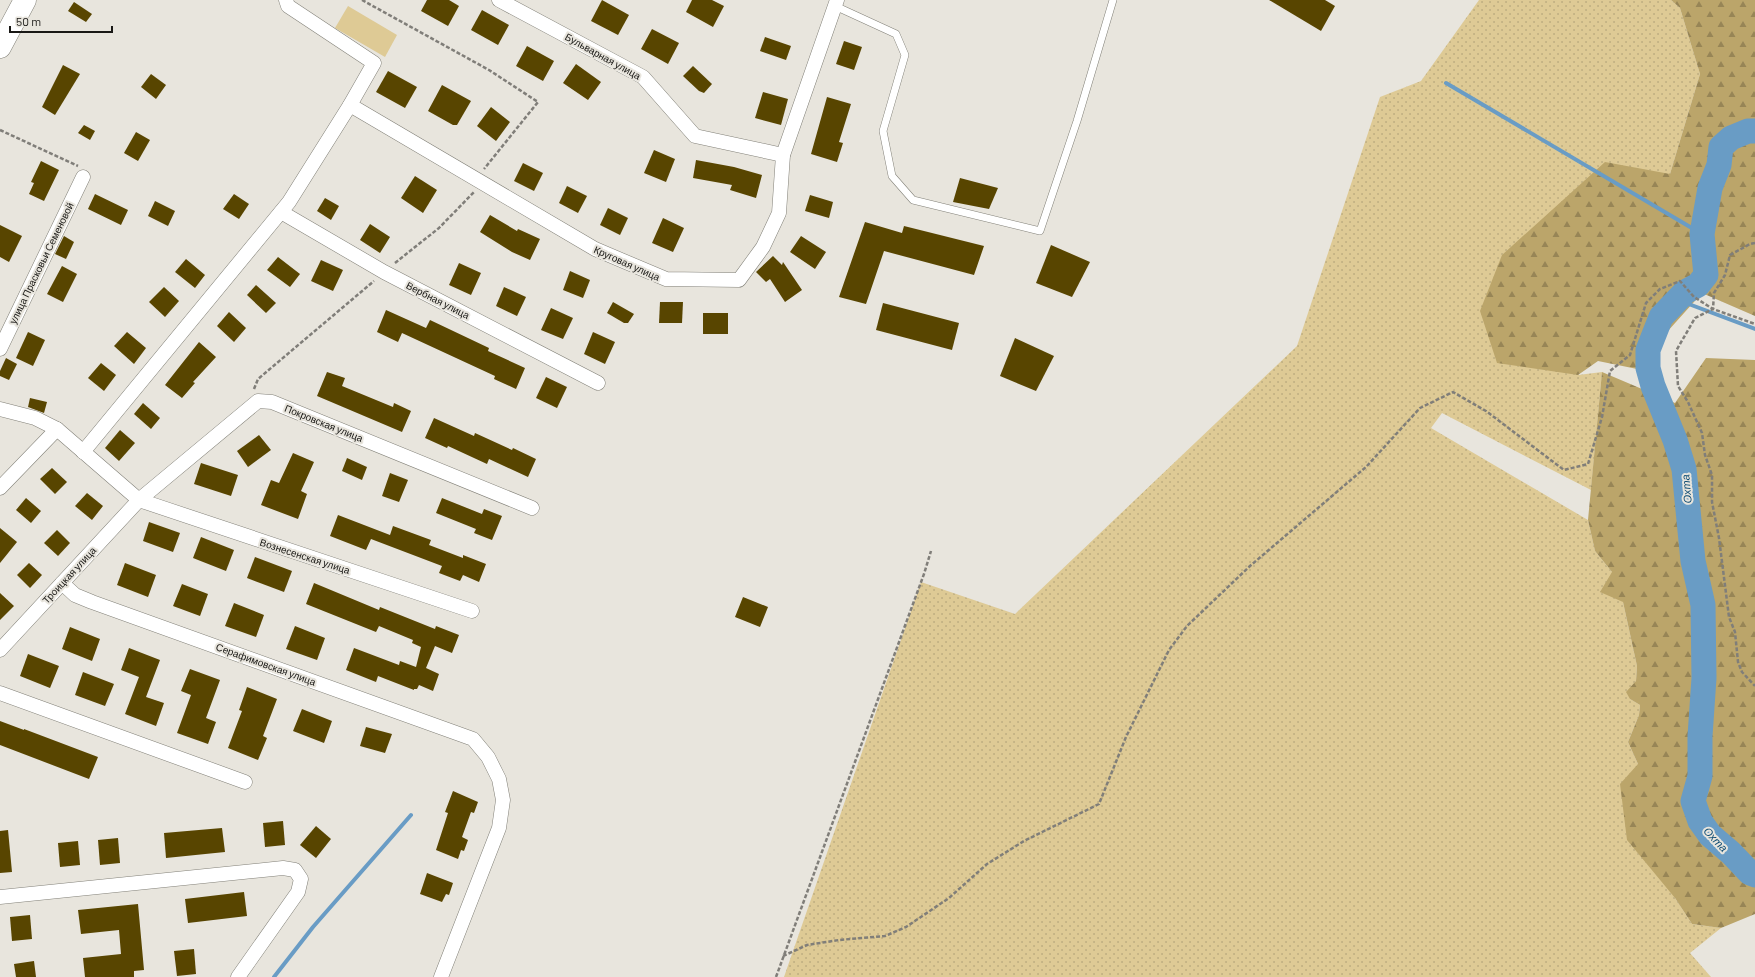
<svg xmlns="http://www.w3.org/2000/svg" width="1755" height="977" viewBox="0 0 1755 977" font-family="Barlow,sans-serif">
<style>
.grass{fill:url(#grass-dots)}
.forest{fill:url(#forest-firs)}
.park{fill:#deca95}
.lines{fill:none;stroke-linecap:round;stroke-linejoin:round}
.stream{stroke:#699cc5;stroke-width:4}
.river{stroke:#699cc5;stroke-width:25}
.building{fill:#584500}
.service-casing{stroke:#828078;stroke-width:8}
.minor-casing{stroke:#828078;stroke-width:15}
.primary-casing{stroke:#828078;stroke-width:23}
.path{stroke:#807e79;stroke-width:2.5;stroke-dasharray:4 2;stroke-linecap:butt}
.service{stroke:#fff;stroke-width:7}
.minor{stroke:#fff;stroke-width:14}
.primary{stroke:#fff;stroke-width:22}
.labels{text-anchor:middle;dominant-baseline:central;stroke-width:4;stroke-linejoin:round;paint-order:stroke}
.street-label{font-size:10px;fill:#191815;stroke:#e8e5dd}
.water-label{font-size:11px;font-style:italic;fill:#0d4b73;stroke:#e8e5dd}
</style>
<defs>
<pattern id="grass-dots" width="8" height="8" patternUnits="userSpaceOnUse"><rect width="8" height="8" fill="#deca95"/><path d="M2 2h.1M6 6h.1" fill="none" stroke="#bead80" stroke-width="1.8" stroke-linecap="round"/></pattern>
<pattern id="forest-firs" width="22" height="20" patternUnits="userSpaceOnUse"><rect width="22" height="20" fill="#bba56a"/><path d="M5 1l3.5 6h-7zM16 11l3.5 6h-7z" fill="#978556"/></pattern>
</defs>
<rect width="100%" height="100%" fill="#e8e5dd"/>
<path class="grass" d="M1479,0h192l9,8 20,66 -30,100 -92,201 24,-3 -11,118 -149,-77 -11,15 157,92 7,31 17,21 11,30 14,64 -1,15 -6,18 10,6 -1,10 -11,27 10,22 37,134 17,26 29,4 -31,25 21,24h-927l137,-395 94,32 282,-268 83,-249 41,-16z"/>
<g class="forest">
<path d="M1671,0h84v316l-53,-23 -35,39 -25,38 -44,-9 -20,14 -81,-12 -17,-52 22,-56 103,-93 65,12 30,-100 -20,-66z"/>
<path d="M1706,358l49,2v554l-34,14 -29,-4 -17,-26 -48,-58 -7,-56 18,-20 -10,-22 11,-27 1,-10 -10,-6 -4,-7 10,-11 1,-15 -14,-64 -23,-10 12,-20 -17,-21 -7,-31 14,-148 73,31z"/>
</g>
<path class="park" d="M348,6l49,29 -12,22 -50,-29z"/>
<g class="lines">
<g class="stream">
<path d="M1446,83l256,151"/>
<path d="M1678,300l77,29"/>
<path d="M274,977l39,-50 98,-112"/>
</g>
<path class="river" d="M1755,131h-7l-17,7 -10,9 -2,18 -9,23 -8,46 4,41 -8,10 -13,7 -24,25 -13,33v18l5,18 22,54 9,29 9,92 10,44 1,73 -4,58v40l-7,25 7,20 10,14 21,18 19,20 5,2"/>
</g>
<g class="building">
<path d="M427,0h22l10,6 -11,20 -27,-15z"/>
<path d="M602,0l27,15 -11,20 -27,-14z"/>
<path d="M692,0h20l12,6 -11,21 -27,-15z"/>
<path d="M1269,0h56l10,6 -14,25z"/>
<path d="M74,2l18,12 -6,8 -18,-11z"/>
<path d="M482,10l27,15 -11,20 -27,-15z"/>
<path d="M652,29l27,14 -11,21 -27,-15z"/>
<path d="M765,37l26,9 -5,14 -26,-9z"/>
<path d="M844,41l18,6 -8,23 -18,-6z"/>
<path d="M527,46l27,15 -11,20 -27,-15z"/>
<path d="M576,64l25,18 -13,18 -25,-17z"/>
<path d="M63,65l17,9 -25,41 -13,-8z"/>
<path d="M693,66l19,18 -8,9 -5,-2 -16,-15z"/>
<path d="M388,71l29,16 -12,21 -29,-16z"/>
<path d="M151,74l15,11 -10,14 -15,-12z"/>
<path d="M442,85l29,16 -14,24h-4l-25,-14z"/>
<path d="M763,92l25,7 -7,26 -26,-7z"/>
<path d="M827,97l24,7 -12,38 4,1 -6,19 -26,-8z"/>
<path d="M491,107l19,15 -14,19 -19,-15z"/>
<path d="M84,125l11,6 -5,9 -12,-7z"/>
<path d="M136,132l14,8 -12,21 -14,-8z"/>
<path d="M654,150l21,9 -9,23 -22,-9z"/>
<path d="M696,160l38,7 28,8 -6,23 -26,-8 2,-5 -39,-7z"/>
<path d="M41,161l18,9 -15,31 -15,-7 5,-11 -3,-1z"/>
<path d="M523,163l20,10 -9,18 -20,-10z"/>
<path d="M415,176l22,14 -14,23 -22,-15z"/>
<path d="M960,178l38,10 -9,21 -36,-7z"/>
<path d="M567,186l20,10 -9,17 -19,-10z"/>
<path d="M95,194l33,16 -7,15 -33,-16z"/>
<path d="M234,194l15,10 -10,15 -16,-10z"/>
<path d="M810,195l23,7 -4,16 -24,-7z"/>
<path d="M325,198l14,8 -8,14 -14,-9z"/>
<path d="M155,201l20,10 -7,15 -20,-10z"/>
<path d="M608,208l20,10 -8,17 -20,-10z"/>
<path d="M490,215l27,16 1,-2 22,10 -10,21 -18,-8 -32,-20z"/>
<path d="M663,218l21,10 -11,24 -21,-9z"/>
<path d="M865,222l37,11 2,-7 80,20 -10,29 -90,-24 -18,53 -27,-7z"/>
<path d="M370,224l20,13 -10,16 -20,-13z"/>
<path d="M0,225l22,11 -13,26 -9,-5z"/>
<path d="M64,236l10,6 -8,17 -11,-5z"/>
<path d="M801,236l25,16 -11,17 -25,-17z"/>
<path d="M1051,245l39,17 -18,35 -36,-14z"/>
<path d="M773,256l9,9 1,-3 19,28 -17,12 -15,-23 -4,3 -10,-10z"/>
<path d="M278,257l22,17 -10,13 -23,-17z"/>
<path d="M186,259l19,16 -10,13 -20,-16z"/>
<path d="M321,260l22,10 -10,21 -22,-10z"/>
<path d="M459,263l22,10 -10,22 -22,-10z"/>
<path d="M62,266l15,8 -14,28 -16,-8z"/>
<path d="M570,271l20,9 -7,18 -20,-8z"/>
<path d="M256,285l20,18 -10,10 -19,-18z"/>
<path d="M164,287l15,14 -14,16 -16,-15z"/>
<path d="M504,287l22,10 -9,19 -21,-10z"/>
<path d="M613,302l21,12 -6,9h-4l-17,-10z"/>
<path d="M660,302h23l-1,21h-23z"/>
<path d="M883,303l76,20 -7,27 -76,-20z"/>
<path d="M551,308l22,10 -10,21 -22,-9z"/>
<path d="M386,310l40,18 4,-8 59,28 -1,3 37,17 -9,21 -22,-10 1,-3 -93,-43 -4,9 -21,-10z"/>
<path d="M229,312l17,16 -12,14 -17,-16z"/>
<rect x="703" y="313" width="25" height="21"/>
<path d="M28,332l17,8 -12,26 -17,-8z"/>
<path d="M127,332l19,16 -12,16 -20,-18z"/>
<path d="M593,332l22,10 -10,22 -21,-10z"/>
<path d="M1015,338l39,18 -18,35 -36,-15z"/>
<path d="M199,342l17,15 -23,25 2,1 -13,15 -17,-13z"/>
<path d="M6,358l11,6 -8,16 -9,-4v-5z"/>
<path d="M101,363l15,12 -12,16 -16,-13z"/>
<path d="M327,372l18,6 -3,8 51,21 1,-4 17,8 -9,21 -85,-36z"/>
<path d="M546,377l21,10 -10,21 -21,-10z"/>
<path d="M30,398l17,4 -3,11 -16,-6z"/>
<path d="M143,403l17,15 -9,11 -17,-15z"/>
<path d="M434,418l40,18 1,-3 37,17 1,-2 23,11 -8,18 -39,-18 -2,5 -39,-18 -1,2 -22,-10z"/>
<path d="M120,430l15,13 -16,18 -14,-13z"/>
<path d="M259,435l12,15 -23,17 -11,-16z"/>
<path d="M293,453l21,9 -13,29 6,3 -9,25 -37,-14 10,-25 8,3z"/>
<path d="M347,458l20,9 -5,13 -20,-9z"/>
<path d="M201,463l37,12 -7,21 -37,-12z"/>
<path d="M52,468l15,14 -12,12 -15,-15z"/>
<path d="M390,473l18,7 -9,22 -17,-6z"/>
<path d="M87,493l16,13 -11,14 -17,-14z"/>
<path d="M26,498l15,13 -10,12 -15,-13z"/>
<path d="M442,498l40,16 2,-5 18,7 -10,24 -18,-7 2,-4 -40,-16z"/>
<path d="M338,515l52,20 3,-9 38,14 -2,5 34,13v-3l23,9 -7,18 -16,-7 -3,6 -21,-8 3,-7 -71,-27 -5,11 -36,-14z"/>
<path d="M149,522l31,11 -7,19 -30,-11z"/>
<path d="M0,528l17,14 -17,21z"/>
<path d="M57,530l13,13 -12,13 -14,-13z"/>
<path d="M201,537l33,13 -8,21 -33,-13z"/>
<path d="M255,557l37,14 -8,21 -37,-14z"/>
<path d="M29,563l13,12 -12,13 -13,-13z"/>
<path d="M125,563l31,12 -8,22 -31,-12z"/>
<path d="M314,583l65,27 1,-3 55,22 1,-3 23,9 -7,18 -17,-7 -9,22 13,6 -6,17 -14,-6 -2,4h-3v1l-36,-14 -2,6 -30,-12 8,-22 45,17 1,-4 16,6 5,-20 -9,-4 1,-3 -34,-14 -3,6 -70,-28z"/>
<path d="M182,584l26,10 -8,22 -27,-10z"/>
<path d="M0,593l14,13 -14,14z"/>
<path d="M743,597l25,10 -8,20 -25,-10z"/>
<path d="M234,603l30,12 -8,22 -31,-11z"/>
<path d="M295,626l30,12 -8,22 -31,-11z"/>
<path d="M70,627l30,12 -8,22 -30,-12z"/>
<path d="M129,648l31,12 -14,37 18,6 -8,23 -31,-12 14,-37 -18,-7z"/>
<path d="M28,654l31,12 -9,22 -30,-12z"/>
<path d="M190,669l30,11 -14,38 10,4 -8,22 -31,-11 14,-38 -10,-4z"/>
<path d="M83,672l31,12 -9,22 -30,-11z"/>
<path d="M247,687l30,12 -14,37 4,2 -9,22 -30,-12 14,-37 -3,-1z"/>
<path d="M302,709l30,12 -8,22 -31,-12z"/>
<path d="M0,721l24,9v-1l74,28 -9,22 -89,-34z"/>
<path d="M366,727l26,7 -7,19 -25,-7z"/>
<path d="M453,791l25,11 -4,11 -3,-1 -9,25 6,3 -4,11 -3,-1 -3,9 -22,-9 12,-37 -3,-1z"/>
<path d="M283,821l2,24 -20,2 -2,-24z"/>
<path d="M316,826l15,13 -15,19 -16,-13z"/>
<path d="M222,828l3,24 -59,6 -2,-25z"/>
<path d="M8,830l4,42 -12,1v-42z"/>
<path d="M118,838l2,25 -20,2 -2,-25z"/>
<path d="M78,841l2,24 -20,2 -2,-24z"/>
<path d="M427,873l26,10 -4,12 -3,-1 -4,8 -22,-8z"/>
<path d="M244,892l3,24 -59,7 -3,-24z"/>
<path d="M138,904l6,66 -10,1v6h-49l-2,-19 38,-4 -2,-24 -38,4 -3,-24z"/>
<path d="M30,915l2,24 -20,2 -2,-24z"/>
<path d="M194,949l2,25 -19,2 -3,-25z"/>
<path d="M34,961l2,16h-20l-2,-13z"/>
</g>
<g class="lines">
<g class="service-casing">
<path id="service" d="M835,6l61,28 9,21 -22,76 9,45 21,24 127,31 37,-110 36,-121"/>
</g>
<g class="minor-casing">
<g id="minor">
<path d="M499,0l144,77 52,59 88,19"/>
<path d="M350,105l245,144 71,30 73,1 24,-33 16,-34 4,-58 54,-155"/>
<path d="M281,212l103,60 214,111"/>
<path d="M0,349l83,-172"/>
<path d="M0,409l35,9 22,11 82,71 333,111"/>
<path d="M83,452l206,-250 61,-97 24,-42 -86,-57 -2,-6"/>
<path d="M0,488l57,-59"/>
<path d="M62,583l13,12 17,7 381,137 15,18 11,22 4,21 -4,28 -58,149"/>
<path d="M0,650l139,-150 119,-99 14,1 260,106"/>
<path d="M0,693l245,89"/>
<path d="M0,897l283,-29 12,2 6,9 -3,13 -60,85"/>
</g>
</g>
<g class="primary-casing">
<path id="primary" d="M0,47l25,-47"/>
</g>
<g class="path">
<path d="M362,0l127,70 49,32 -54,67"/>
<path d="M0,130l78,36"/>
<path d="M1755,243l-5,1 -20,11 -5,20 -11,18 -1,16 -18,9 -19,33 2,35 10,16 14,31 3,22 7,20v27l7,36 10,79 6,15 3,30 4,10 13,14"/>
<path d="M395,263l44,-35 35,-36"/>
<path d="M254,389l4,-10 116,-98"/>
<path d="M783,956l24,-11 32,-5 46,-4 21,-9 43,-29 38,-34 37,-23 75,-37 27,-67 43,-87 18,-24 63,-60 116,-99 54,-59 33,-16 33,19 78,59 24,-6 14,-47 8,-46 20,-16 16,-52 14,-14 20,-8 14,16 19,12 42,15"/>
<path d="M776,977l148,-403 7,-23"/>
</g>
<use href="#service" class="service"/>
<use href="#minor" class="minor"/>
<use href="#primary" class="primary"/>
</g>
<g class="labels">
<g class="street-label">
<text transform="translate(603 56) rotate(29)">Бульварная улица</text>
<text transform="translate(41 263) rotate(-64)">улица Прасковьи Семеновой</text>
<text transform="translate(627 263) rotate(24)">Круговая улица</text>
<text transform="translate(438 300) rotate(27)">Вербная улица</text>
<text transform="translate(324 423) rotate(22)">Покровская улица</text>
<text transform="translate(305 556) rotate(18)">Вознесенская улица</text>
<text transform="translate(69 575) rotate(-47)">Троицкая улица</text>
<text transform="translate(266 664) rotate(20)">Серафимовская улица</text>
</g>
<g class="water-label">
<text transform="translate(1686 489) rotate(-95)">Охта</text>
<text transform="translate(1716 839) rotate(46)">Охта</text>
</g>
</g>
<path d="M10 26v6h102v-6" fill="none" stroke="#191815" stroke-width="2"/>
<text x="16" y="26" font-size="12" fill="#191815" stroke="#e8e5dd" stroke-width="3" paint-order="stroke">50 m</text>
</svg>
